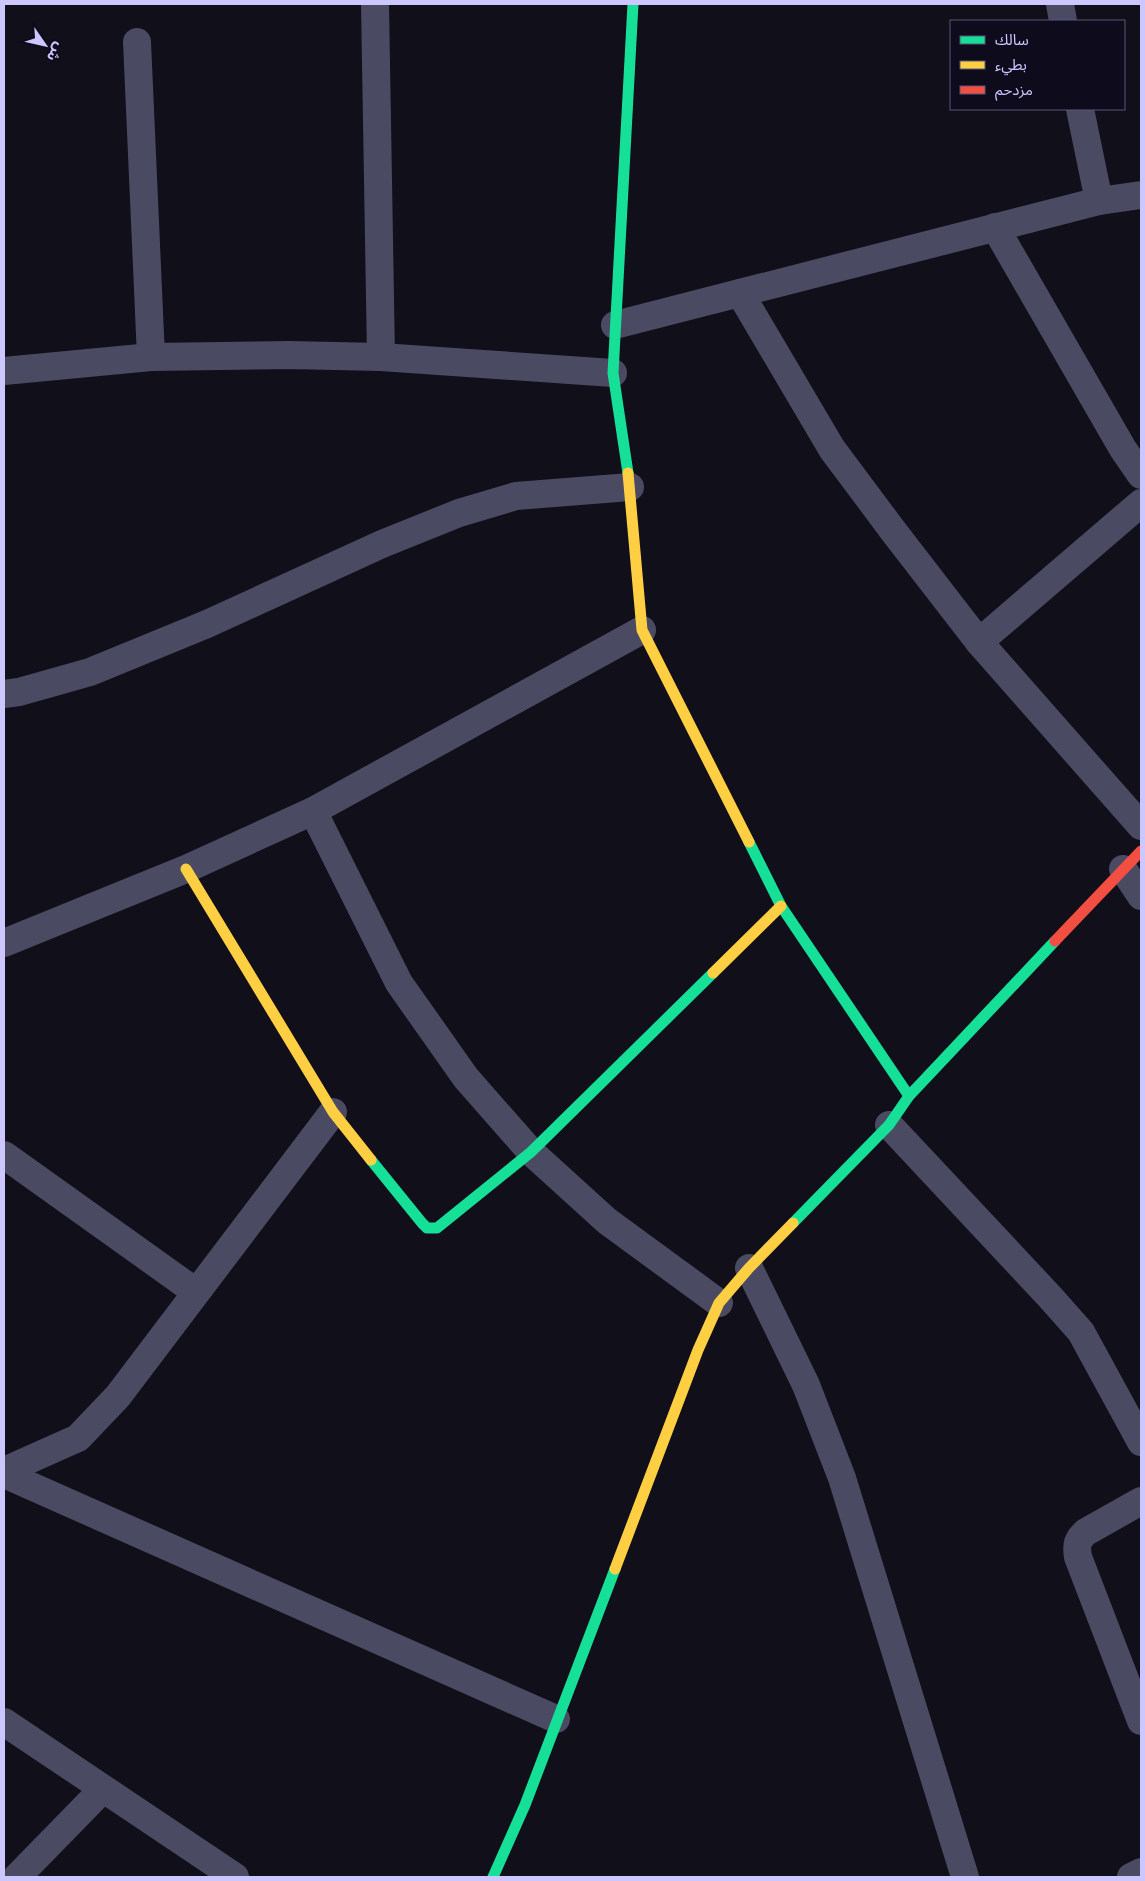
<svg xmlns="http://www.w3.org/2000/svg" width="1145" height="1881" viewBox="0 0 1145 1881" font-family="'Noto Sans','Noto Sans Arabic',sans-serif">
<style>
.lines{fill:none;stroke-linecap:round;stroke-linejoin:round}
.street{stroke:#4a4a62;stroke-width:28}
.fast{stroke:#16e098;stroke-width:11}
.slow{stroke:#ffcf43;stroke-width:11}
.jam{stroke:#f24e42;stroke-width:11}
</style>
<rect width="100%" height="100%" fill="#110f19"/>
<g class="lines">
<g class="street">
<path d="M375,4l6,353"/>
<path d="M1060,4l3,17"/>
<path d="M137,42l14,315"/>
<path d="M1080,109l19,92"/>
<path d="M995,227l128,222 18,26"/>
<path d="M740,293l92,156 62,83 85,110 162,184"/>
<path d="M615,325l484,-124 42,-6"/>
<path d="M4,371l147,-14 138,-2 92,2 232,16"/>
<path d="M979,642l162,-139"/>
<path d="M4,694l15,-2 71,-20 117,-48 175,-80 77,-31 57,-17 114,-9"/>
<path d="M313,811l86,172 67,95 65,74 76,69 112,82"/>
<path d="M1123,869l18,27"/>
<path d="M4,943l182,-74 127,-58 329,-181"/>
<path d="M889,1125l161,172 31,35 60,110"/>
<path d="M4,1155l192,137"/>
<path d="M749,1268l57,117 36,93 123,399"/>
<path d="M4,1471l74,-33 40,-42 215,-284"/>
<path d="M4,1474l552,245"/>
<path d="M1141,1501l-55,31c-9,8 -10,13 -8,25l63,164"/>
<path d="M4,1722l231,155"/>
<path d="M17,1877l85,-87"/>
<path d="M1131,1877l10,-5"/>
</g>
<g class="fast">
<path d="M628,473l-15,-100 20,-369"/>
<path d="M749,842l32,64 128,190"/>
<path d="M371,1160l51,63 5,5h10l94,-76 182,-179"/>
<path d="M793,1223l96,-98 20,-29 146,-155"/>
<path d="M493,1877l32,-72 90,-236"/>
</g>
<g class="slow">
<path d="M628,473l14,157 107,212"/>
<path d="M186,869l147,243 38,48"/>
<path d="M713,973l68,-67"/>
<path d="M615,1569l83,-219 21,-47 30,-35 44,-45"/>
</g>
<path class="jam" d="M1055,941l86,-90"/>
</g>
<rect width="1145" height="1881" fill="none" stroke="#cdc7ff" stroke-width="10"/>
<rect x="950" y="20" width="175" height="90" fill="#0e0b1d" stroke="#5a5677"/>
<rect x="960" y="36" width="25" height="8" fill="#16e098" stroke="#5a5677"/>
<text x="995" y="45" font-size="15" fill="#cdc7ff">سالك</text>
<rect x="960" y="61" width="25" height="8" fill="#ffcf43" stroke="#5a5677"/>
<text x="995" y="70" font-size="15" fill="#cdc7ff">بطيء</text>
<rect x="960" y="86" width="25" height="8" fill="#f24e42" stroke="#5a5677"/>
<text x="995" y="95" font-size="15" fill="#cdc7ff">مزدحم</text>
<g transform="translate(45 45) rotate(124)" stroke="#0e0b1d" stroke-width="4" paint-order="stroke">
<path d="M0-4L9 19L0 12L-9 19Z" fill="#cdc7ff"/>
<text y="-8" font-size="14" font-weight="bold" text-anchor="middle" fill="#cdc7ff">ش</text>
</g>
</svg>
